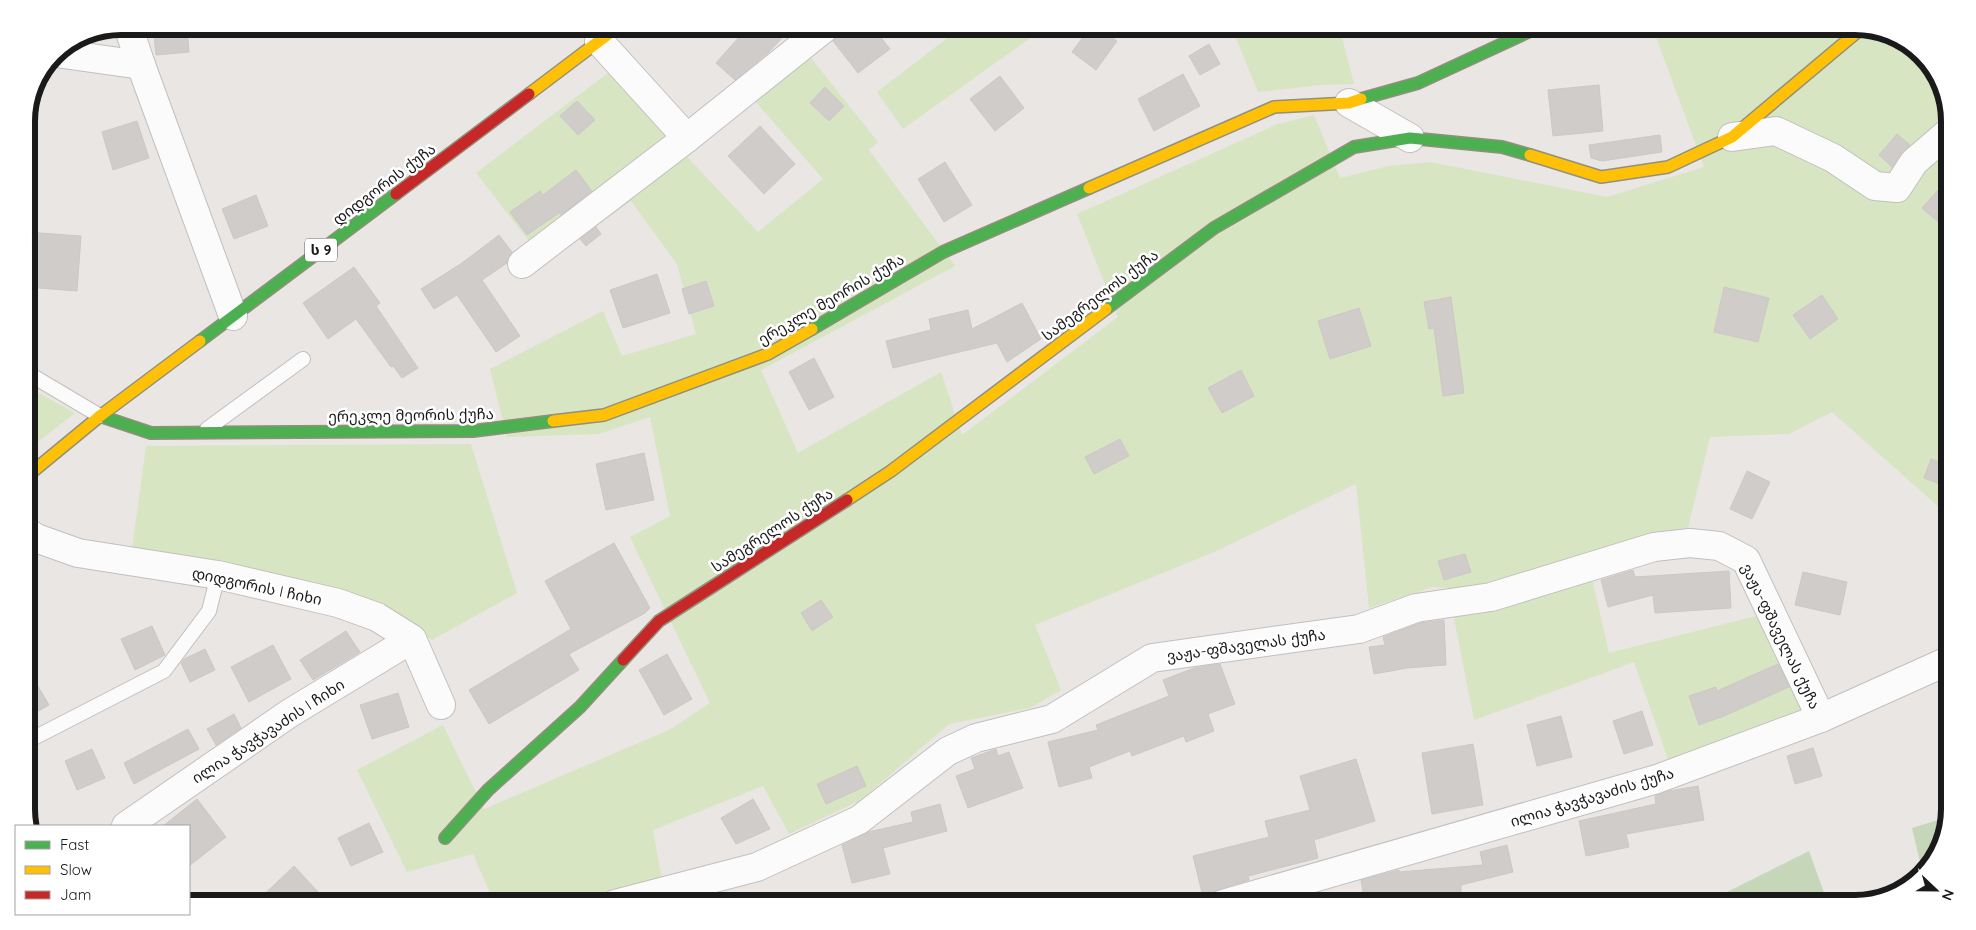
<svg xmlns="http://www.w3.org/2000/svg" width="1976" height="930" viewBox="0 0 1976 930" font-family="Quicksand,'Noto Sans Georgian',sans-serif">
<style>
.grass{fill:#d8e5c3}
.forest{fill:#c6d6b9}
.building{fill:#d0ccca;stroke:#ccc8c5}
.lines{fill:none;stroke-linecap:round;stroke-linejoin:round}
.lane-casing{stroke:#c1c0bf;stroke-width:16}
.street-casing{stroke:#c1c0bf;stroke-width:30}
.fast-casing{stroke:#91907d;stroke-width:14}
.slow-casing{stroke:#91907d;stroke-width:14}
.jam-casing{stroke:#91907d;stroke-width:14}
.lane{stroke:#fcfbfb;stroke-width:14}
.street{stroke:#fcfbfb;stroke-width:28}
.fast{stroke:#4caf50;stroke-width:11}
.slow{stroke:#ffc107;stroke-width:11}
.jam{stroke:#c62828;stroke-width:11}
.labels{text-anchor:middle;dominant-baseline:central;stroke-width:5;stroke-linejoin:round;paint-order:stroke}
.shield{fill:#fff;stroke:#5f5f5f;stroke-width:1}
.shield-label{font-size:14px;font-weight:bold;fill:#1a1a1a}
.street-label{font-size:15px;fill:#1a1a1a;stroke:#fff}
.rim{fill:none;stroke:#1a1a1a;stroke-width:6}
</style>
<rect width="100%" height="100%" fill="#e9e6e3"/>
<g class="grass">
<path d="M963,26h84l-144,103 -26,-37z"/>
<path d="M1231,26h108l15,58 -33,1 -63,7z"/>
<path d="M1652,26h203l37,8 13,10 45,73v400l-118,-105 -43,22 -79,3 -23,95 -101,20 23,101 147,-37 49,92 -137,51 -34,-97 -160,58 -26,-132 -15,-1 -64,21 -13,-124 -142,68 -179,73 26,65 -31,18 -81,16 -88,76 -72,34 -26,-48 -110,44 13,74h-171l-22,-50 -66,18 -50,-102 86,-45 41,84 185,-79 41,-27 -80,-166 40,-21 -20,-99 -51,17 -92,3 -17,-68 113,-58 19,45 74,-22 -19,-70 -46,-63 -85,62 -70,-90 132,-100 150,159 65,-53 -68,-78 56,-43 67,84 -9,8 86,116 -194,104 37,83 143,-81 21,63 156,-118 -41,-103 201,-90 36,-9 26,63 48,-12 42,-4 177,35 97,-30z"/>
<path d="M26,386l49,27 -49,38z"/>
<path d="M471,444l46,149 -85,47 -79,-47 -111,-27 -110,-17 14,-103z"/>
</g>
<g class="forest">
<path d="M1948,817l-6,29 -20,24 -10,-42z"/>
<path d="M1809,851l19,53h-125z"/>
</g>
<g class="building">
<path d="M153,26h34l2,26 -33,3z"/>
<path d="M749,26h44l-24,26 -34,28 -19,-17z"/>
<path d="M842,26h30l18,23 -32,24 -25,-32 8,-9z"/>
<path d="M1091,26h6l20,15 -21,29 -24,-18z"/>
<path d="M1209,44l11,20 -20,11 -11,-19z"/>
<path d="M1183,74l17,32 -46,25 -16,-32z"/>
<path d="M1000,76l24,32 -29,23 -25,-32z"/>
<path d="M1599,85l4,46 -50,5 -5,-46z"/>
<path d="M825,87l19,19 -15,15 -19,-18z"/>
<path d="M577,101l18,19 -17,15 -18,-19z"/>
<path d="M137,121l12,37 -36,12 -11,-38z"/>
<path d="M760,126l35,38 -31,30 -36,-38z"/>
<path d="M1897,134l13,11 -9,8 -9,14 -13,-12z"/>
<path d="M1660,135l2,17 -60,9 -11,-3 -2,-13z"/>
<path d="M945,162l27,43 -28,17 -26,-43z"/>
<path d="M576,170l16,21 -31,24 -2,-2 -32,22 -17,-23 30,-21 3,4z"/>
<path d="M1950,177v55l-28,-24z"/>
<path d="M256,195l12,31 -34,13 -12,-30z"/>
<path d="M596,227l5,7 -15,12 -6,-7z"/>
<path d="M26,232l55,4 -4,55 -51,-4z"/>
<path d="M499,235l13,17 -4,6 -1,5 -25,17 38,56 -24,16 -39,-57 -23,14 -13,-20 41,-26z"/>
<path d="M354,267l26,36 -4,3 42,62 -16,10 -9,-12 -2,1 -35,-48 -28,20 -25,-36z"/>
<path d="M657,274l13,39 -47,15 -13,-38z"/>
<path d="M706,281l8,25 -25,8 -7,-25z"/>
<path d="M1724,287l45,11 -11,44 -44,-10z"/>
<path d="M1822,295l16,24 -28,20 -17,-24z"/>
<path d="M1451,297l13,96 -21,3 -9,-68 -5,1 -5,-27z"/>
<path d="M1022,303l19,36 -34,23 -10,-19 -104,25 -7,-27 45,-11 -2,-11 39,-9 4,19z"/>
<path d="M1359,308l12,38 -41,13 -12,-38z"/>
<path d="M814,358l20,39 -25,13 -20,-38z"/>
<path d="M1241,370l13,26 -32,17 -14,-25z"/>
<path d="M1120,439l9,17 -35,18 -9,-17z"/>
<path d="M644,453l10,47 -48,10 -10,-46z"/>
<path d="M1931,459l19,7v22l-26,-10z"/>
<path d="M1747,471l23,11 -18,37 -22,-10z"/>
<path d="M614,543l36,65 -5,5 -76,41 10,16 -90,54 -20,-34 102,-61 -26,-48z"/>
<path d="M1465,554l6,18 -27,8 -6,-19z"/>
<path d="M1633,570l2,7 94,-6 2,37 -76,5 -2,-18 -45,12 -7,-27z"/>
<path d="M1803,572l44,10 -7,33 -45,-10z"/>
<path d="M821,600l12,17 -21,14 -11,-18z"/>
<path d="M1444,620l2,45 -39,3 -33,6 -5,-27 16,-2 -2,-8 37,-14z"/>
<path d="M152,626l13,29 -30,15 -14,-31z"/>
<path d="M346,631l14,21 -47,28 -13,-20z"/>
<path d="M273,645l18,34 -42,23 -18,-35z"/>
<path d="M205,649l10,21 -25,12 -9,-19 3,-4z"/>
<path d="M667,654l25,45 -28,16 -25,-45z"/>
<path d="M1220,664l15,40 -27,10 6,17 -28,11 -2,-6 -52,20 -2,-5 -41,16 3,11 -33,9 -11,-45 50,-12 -2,-5 73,-29 -6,-16 31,-12z"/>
<path d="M1778,664l11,23 -65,29 -25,9 -10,-29 27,-9 1,4z"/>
<path d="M26,666l23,39 -23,13z"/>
<path d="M398,693l11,34 -37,12 -12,-34z"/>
<path d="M1642,711l11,34 -29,9 -11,-33z"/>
<path d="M234,714l7,14 -25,17 -9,-16z"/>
<path d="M1561,716l11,41 -35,9 -10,-41z"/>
<path d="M188,729l11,20 -65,35 -10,-21z"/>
<path d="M1473,744l10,61 -51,9 -10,-61z"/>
<path d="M1813,748l9,28 -27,8 -8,-28z"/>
<path d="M92,749l13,29 -28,12 -12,-29z"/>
<path d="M996,749l2,7 11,-4 14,36 -55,20 -12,-32 19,-7 -4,-11z"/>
<path d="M1356,759l19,62 -61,19 4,18 -70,18 1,4 -30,9 -8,6 -8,2 -10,-41 76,-19 -4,-16 45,-11 -10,-34z"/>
<path d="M857,766l9,20 -40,18 -9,-20z"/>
<path d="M1698,786l6,34 -78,14 3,13 -43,9 -7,-35 77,-17 -1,-8 14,-5z"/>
<path d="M197,799l29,38 -37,29v-40h-26z"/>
<path d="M753,799l17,30 -34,15 -15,-26z"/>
<path d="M940,804l7,27 -64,17 7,26 -38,9 -10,-38 26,-13 45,-10 -2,-10z"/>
<path d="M369,823l14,29 -32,14 -13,-28z"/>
<path d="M1507,845l6,27 -52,13v7l-57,6 1,6h-40l-4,-24 38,-10v2l84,-7 -3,-13z"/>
<path d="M294,866l25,27 -12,11h-53z"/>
</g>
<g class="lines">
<g class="lane-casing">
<g id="lane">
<path d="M26,372l74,44"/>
<path d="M207,429l96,-70"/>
<path d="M26,742l138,-71 45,-60 9,-36"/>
</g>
</g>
<g class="street-casing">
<g id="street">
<path d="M599,41l88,97 140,-112"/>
<path d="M56,53l85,12 -13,-39"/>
<path d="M141,65l92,251"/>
<path d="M1349,103l61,35"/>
<path d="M1732,137l44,-6 57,27 42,28 22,2 17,-26 36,-31"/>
<path d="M522,264l165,-126"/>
<path d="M26,531l10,7 42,15 140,22 120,28 39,14 35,22 29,66"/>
<path d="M126,826l164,-113 122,-74"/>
<path d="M615,904l142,-37 102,-47 89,-69 28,-13 76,-19 100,-61 207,-29 57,-21 75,-11 163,-50 36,-4 29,3 27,14 75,158"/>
<path d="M1223,904l434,-125 164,-61 129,-58"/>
</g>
</g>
<g class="fast-casing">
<g id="fast">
<path d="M1361,99l57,-16 123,-57"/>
<path d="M1106,309l108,-81 140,-81 56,-9 92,9 28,8"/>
<path d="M812,329l131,-77 146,-64"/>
<path d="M200,341l196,-147"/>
<path d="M100,416l51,17 322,-2 80,-10"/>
<path d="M445,838l43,-48 92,-83 43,-47"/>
</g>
</g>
<g class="slow-casing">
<g id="slow">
<path d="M529,94l90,-68"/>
<path d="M1530,155l71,22 67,-10 64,-30 130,-109"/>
<path d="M1089,188l185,-81 75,-4 12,-4"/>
<path d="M553,421l51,-6 164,-61 44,-25"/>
<path d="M26,477l74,-61 100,-75"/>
<path d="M847,500l44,-29 215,-162"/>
</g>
</g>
<g class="jam-casing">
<g id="jam">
<path d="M396,194l133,-100"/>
<path d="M623,660l36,-39 188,-121"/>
</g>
</g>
<use href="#lane" class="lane"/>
<use href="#street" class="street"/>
<use href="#fast" class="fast"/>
<use href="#slow" class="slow"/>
<use href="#jam" class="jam"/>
</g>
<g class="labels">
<rect class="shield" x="305" y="238.5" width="32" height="23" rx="4"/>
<g class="shield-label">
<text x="321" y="250">ს 9</text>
</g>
<g class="street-label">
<text transform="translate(384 184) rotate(-37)">დიდგორის ქუჩა</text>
<text transform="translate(1100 295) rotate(-37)">სამეგრელოს ქუჩა</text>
<text transform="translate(831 299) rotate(-30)">ერეკლე მეორის ქუჩა</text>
<text transform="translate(411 415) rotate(-1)">ერეკლე მეორის ქუჩა</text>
<text transform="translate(772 530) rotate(-33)">სამეგრელოს ქუჩა</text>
<text transform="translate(257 586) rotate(12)">დიდგორის I ჩიხი</text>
<text transform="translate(1781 636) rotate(64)">ვაჟა-ფშაველას ქუჩა</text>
<text transform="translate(1246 645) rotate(-8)">ვაჟა-ფშაველას ქუჩა</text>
<text transform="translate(268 731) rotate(-33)">ილია ჭავჭავაძის I ჩიხი</text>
<text transform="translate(1592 797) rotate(-17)">ილია ჭავჭავაძის ქუჩა</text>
</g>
</g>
<path d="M0 0H1976V930H0ZM121 35H1855A86 86 0 0 1 1941 121V809A86 86 0 0 1 1855 895H121A86 86 0 0 1 35 809V121A86 86 0 0 1 121 35Z" fill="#fff" fill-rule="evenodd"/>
<path class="rim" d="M121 35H1855A86 86 0 0 1 1941 121V809A86 86 0 0 1 1855 895H121A86 86 0 0 1 35 809V121A86 86 0 0 1 121 35Z"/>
<rect x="15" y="825" width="175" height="90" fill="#ffffff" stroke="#a3a3a3"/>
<rect x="25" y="841" width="25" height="8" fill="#4caf50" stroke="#a3a3a3"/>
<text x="60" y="850" font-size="15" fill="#1a1a1a">Fast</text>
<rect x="25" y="866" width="25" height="8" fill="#ffc107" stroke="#a3a3a3"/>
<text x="60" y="875" font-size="15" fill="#1a1a1a">Slow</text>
<rect x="25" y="891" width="25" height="8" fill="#c62828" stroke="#a3a3a3"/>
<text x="60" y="900" font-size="15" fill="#1a1a1a">Jam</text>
<g transform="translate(1936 890) rotate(112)" stroke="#ffffff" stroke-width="4" paint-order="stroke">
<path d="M0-4L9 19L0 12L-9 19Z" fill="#1a1a1a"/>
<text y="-8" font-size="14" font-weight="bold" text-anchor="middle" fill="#1a1a1a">N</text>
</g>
</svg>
